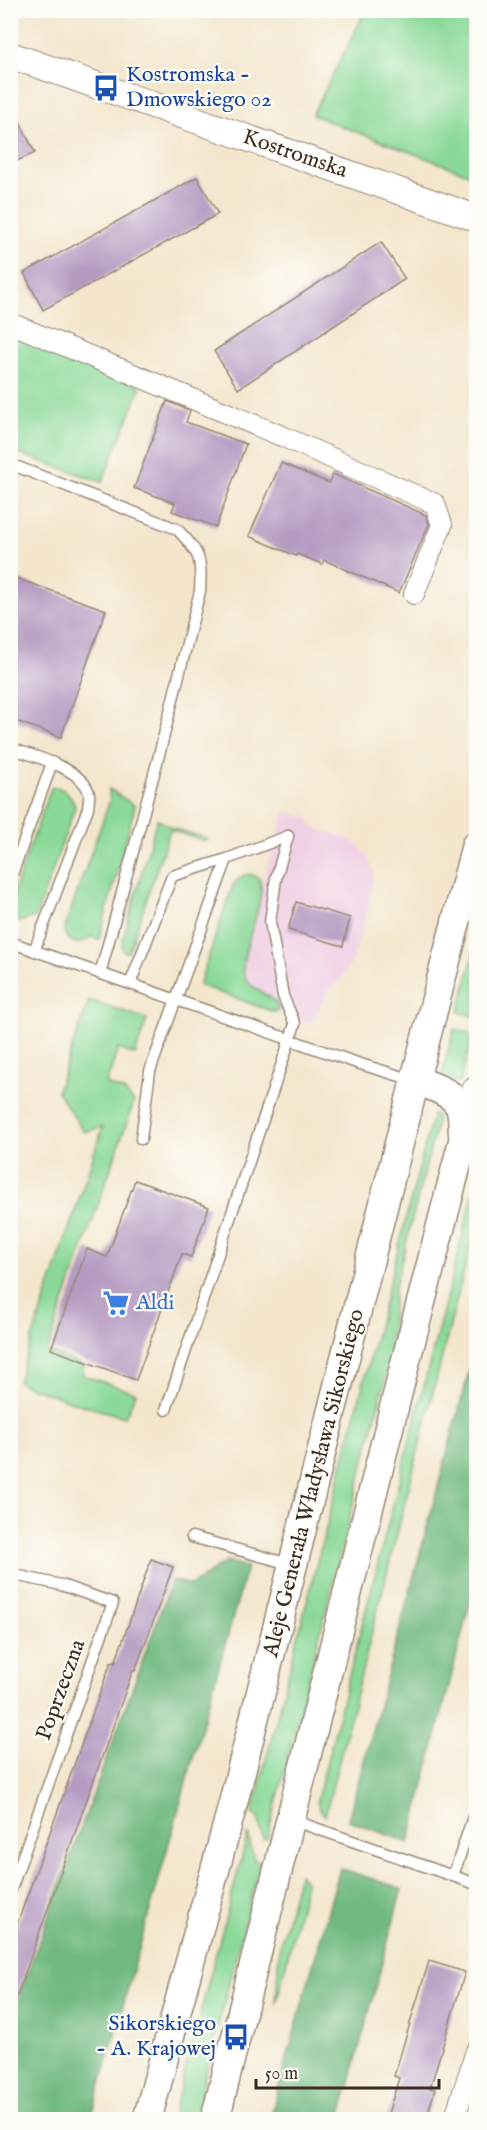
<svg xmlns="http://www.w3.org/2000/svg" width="487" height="2130" viewBox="0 0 487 2130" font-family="'IM FELL English',serif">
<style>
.built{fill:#f0d0e4}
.green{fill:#8ad998;stroke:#62825b;stroke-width:1.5}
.forest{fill:#6fb980;stroke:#55724f;stroke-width:1.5}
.building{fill:#b59bc2}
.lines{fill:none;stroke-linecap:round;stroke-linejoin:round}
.service-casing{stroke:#978876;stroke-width:13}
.minor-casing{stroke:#978876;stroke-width:22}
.tertiary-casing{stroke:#978876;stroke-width:28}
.secondary-casing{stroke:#978876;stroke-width:31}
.service{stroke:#fff;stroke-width:10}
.minor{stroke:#fff;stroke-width:20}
.tertiary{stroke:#fff;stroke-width:26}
.secondary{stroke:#fff;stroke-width:28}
.labels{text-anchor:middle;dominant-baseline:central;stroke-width:4.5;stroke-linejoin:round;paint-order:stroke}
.transit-label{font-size:22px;fill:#164399;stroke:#fdfcf7;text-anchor:start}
.street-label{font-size:22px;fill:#3b2a1e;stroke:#fdfcf7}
.shop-label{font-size:22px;fill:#366cbe;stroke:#fdfcf7;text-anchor:start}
</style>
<rect width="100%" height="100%" fill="#fdfcf7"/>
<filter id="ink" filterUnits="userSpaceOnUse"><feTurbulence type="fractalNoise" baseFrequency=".0167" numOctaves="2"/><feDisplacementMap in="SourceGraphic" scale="12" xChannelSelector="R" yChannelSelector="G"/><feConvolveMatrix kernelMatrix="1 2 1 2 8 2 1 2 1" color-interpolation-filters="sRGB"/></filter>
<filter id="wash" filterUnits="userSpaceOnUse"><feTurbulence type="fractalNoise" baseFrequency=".008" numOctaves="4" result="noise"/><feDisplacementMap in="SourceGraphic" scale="24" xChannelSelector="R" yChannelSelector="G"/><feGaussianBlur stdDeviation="1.35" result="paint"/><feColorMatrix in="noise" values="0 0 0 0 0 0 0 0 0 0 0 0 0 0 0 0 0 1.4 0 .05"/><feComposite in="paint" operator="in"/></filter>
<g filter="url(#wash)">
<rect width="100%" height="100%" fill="#f3e6cd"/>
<path class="built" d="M285,811l25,8 1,6 7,4 30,9 10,7 11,14 5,14 -7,38 -15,50 -8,13 -17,20 -11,19 -3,12 -35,-14 1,-5 -3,-4 -25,-16 -8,-16 3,-24 10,-32 6,-31z"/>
<g class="green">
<path d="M366,10l110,1v166l-164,-62z"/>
<path d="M11,333l130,54 -39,95 -91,-31z"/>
<path d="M56,787c11,3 16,9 19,20l-39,110 -19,5 -6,-1v-22l40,-111z"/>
<path d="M109,789l26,17 -36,133 -8,-2c-10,9 -26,8 -27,-8l46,-129z"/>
<path d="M157,819l15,9 36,11 -4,2 -34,-11 -40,118 -2,4h-3l-3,-3 1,-10z"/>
<path d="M250,874l9,4c9,20 -16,65 -16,90 1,26 38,25 35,43l-4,1 -75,-27 34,-100 9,-9z"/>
<path d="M476,944v73l-17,-5z"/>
<path d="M89,1000l58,19 -12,36 -17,-6 -12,35 18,7 10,11 -87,249 37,15 -2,9 54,18 -11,24 -47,-13 -56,-20 -4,-3 85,-254 -19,5 -27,-41z"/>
<path d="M454,1029l19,5 -13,49 -19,-5z"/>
<path d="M433,1114l4,2v7l-43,167 -5,75 -122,474h-4l-5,-23 -6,-2z"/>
<path d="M476,1183v41l-151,592 -6,-7 -2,-9z"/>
<path d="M248,1834l6,26 6,3 -66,256h-22z"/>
<path d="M299,1874l7,9 -30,121 3,-55z"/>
</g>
<g class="forest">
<path d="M476,1346v233l-67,264 -61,-23z"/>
<path d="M227,1561l20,6 -156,552h-80v-101l161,-438 19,5z"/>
<path d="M340,1868l62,21 -62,230h-70z"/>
</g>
<g id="blocks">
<g class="building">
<path d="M10,102l25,51 -25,11z"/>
<path d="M197,177l21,37 -175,96 -19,-37z"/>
<path d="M381,242l24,37 -167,110 -24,-38z"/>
<path d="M167,401l23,10 -4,11 60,22 -30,83 -44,-16 3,-8 -41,-15z"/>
<path d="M281,463l48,20 4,-9 93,41 3,9 -30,69 -75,-33 -2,4 -25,-10 -1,2 -47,-20z"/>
<path d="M10,576l96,34 -45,127 -51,-18z"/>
<path d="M296,902l54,16 -7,28 -55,-16z"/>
<path d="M135,1180l74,27 -18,50 -9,-3 -46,126 -85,-31 36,-100 20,8z"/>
<path d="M151,1559l22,8 -38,104 -2,-1 -120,337 -3,-1v-62l101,-282 4,1z"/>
<path d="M429,1961l36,11 -35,116 5,1 -9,31h-40l13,-42 -5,-2z"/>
</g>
</g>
</g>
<g filter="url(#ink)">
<use href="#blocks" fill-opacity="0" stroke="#978876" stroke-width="1.5"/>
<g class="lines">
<g class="service-casing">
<g id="service">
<path d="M10,464l167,65c23,25 25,28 23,62l-42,168 -58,215"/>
<path d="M10,748c21,7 75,21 79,46 1,3 -1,10 -1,14l-54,143"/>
<path d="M10,880l42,-117"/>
<path d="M10,942l347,121 56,17"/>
<path d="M130,984l42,-108 55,-17"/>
<path d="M141,1139l9,-68 77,-212 61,-23"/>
<path d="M166,1410l129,-386 -12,-28 -13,-74 6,-44 12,-42"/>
<path d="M192,1537l101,28"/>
<path d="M10,1574l51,11 52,18 -103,289"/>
<path d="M292,1820l184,64"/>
<path d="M453,1876l23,-68"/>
</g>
</g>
<g class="minor-casing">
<g id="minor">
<path d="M10,323l274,114 151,67 7,21 -28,69"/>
<path d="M454,2120l22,-69"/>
</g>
</g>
<g class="tertiary-casing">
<path id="tertiary" d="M10,55l466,163"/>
</g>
<g class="secondary-casing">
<g id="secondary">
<path d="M415,1080c15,6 41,12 46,30 2,8 1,16 2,24"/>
<path d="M147,2120l83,-305 185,-735 61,-235"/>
<path d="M215,2120l191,-760 70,-269"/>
</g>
</g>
<use href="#service" class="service"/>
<use href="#minor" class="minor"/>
<use href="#tertiary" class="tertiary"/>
<use href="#secondary" class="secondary"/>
</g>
</g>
<defs>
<g id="bus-bare" transform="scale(2.07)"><path d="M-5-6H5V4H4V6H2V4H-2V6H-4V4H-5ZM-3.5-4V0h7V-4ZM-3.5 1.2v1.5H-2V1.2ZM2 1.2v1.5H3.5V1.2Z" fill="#1a4fb4" stroke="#fdfcf7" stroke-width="2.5" paint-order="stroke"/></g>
<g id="supermarket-bare" transform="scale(2.07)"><path d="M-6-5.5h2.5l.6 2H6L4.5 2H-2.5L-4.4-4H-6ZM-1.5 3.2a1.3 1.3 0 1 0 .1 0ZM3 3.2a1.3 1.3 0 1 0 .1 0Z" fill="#3f7fe0" stroke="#fdfcf7" stroke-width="2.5" paint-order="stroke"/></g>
</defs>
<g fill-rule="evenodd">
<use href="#bus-bare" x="106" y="88"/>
<use href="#supermarket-bare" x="116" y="1303"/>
<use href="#bus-bare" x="236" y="2037"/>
</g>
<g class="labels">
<g class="transit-label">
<text x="126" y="75">Kostromska -<tspan x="126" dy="25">Dmowskiego 02</tspan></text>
<text x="216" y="2024" text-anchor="end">Sikorskiego<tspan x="216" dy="25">- A. Krajowej</tspan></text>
</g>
<g class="street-label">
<text transform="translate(295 154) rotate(19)">Kostromska</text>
<text transform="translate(314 1483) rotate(-76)">Aleje Generała Władysława Sikorskiego</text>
<text transform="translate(61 1690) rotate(-70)">Poprzeczna</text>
</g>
<g class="shop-label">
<text x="136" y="1303">Aldi</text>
</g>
</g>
<rect width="487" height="2130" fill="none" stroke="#fdfcf7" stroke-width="36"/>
<path d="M256 2079v9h183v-9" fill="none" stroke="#3b2a1e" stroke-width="3"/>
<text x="265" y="2079" font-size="18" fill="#3b2a1e" stroke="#fdfcf7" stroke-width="4.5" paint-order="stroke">50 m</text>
</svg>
